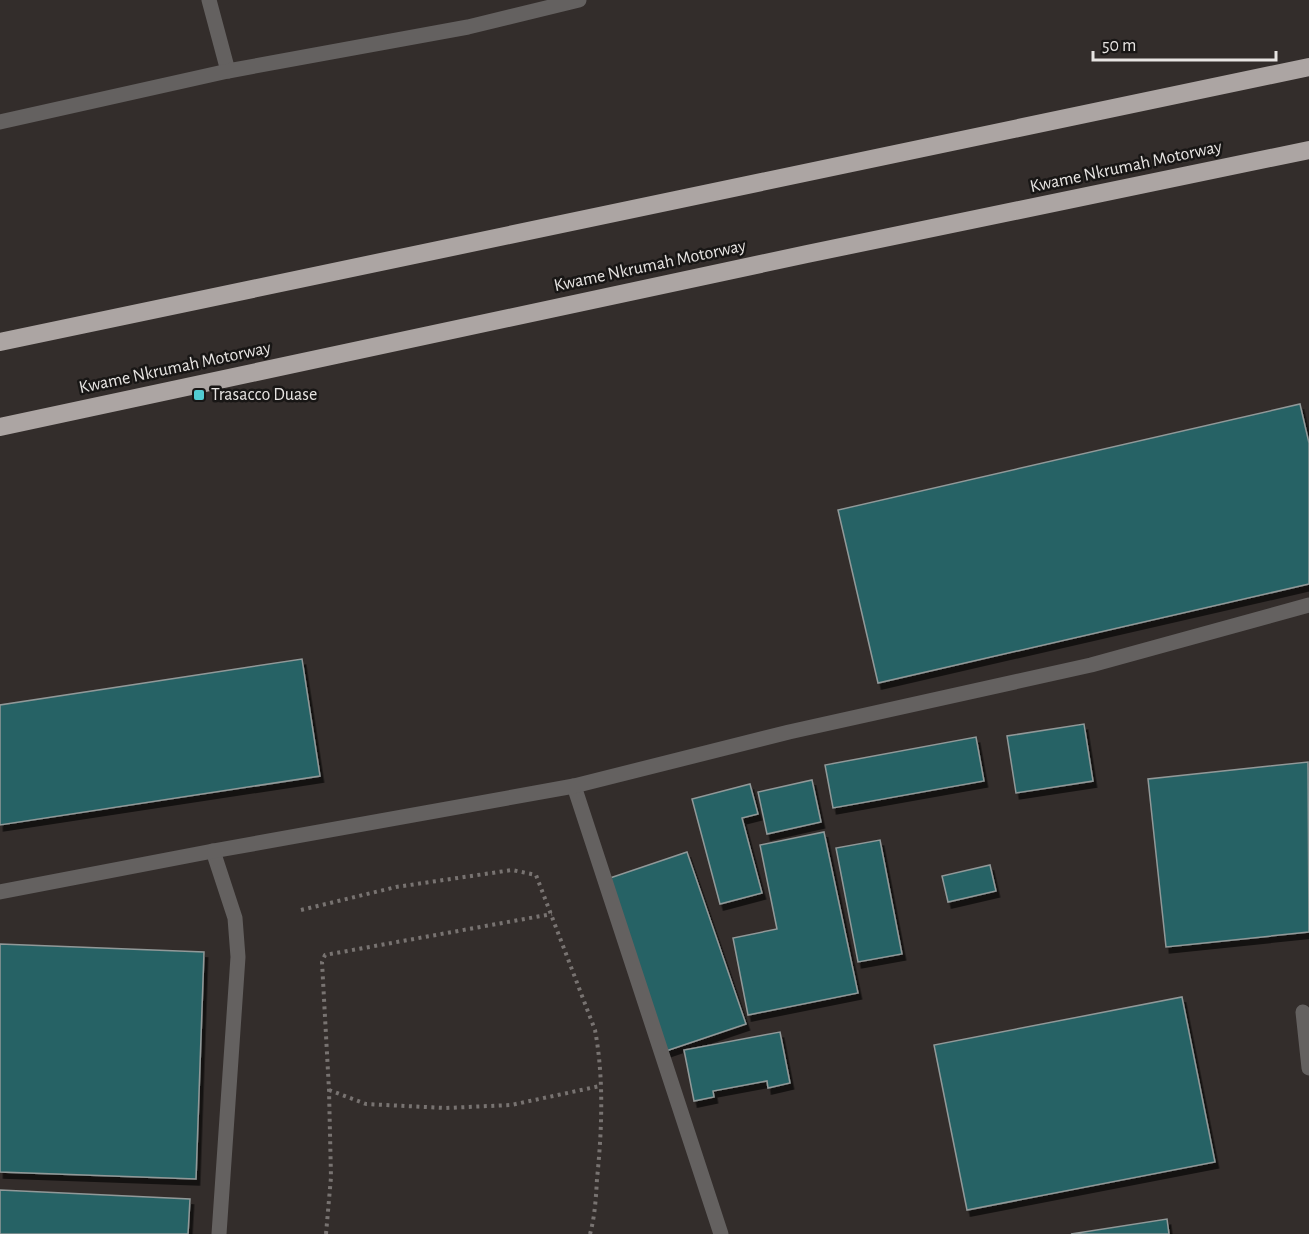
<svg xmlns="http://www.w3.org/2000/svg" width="1309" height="1234" viewBox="0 0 1309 1234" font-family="'Alegreya Sans',sans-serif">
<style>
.building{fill:#286265;stroke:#919999;stroke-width:1.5;filter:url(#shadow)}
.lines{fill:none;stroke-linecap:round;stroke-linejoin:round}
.path{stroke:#787371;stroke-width:4;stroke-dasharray:3 4.5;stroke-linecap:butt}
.minor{stroke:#646160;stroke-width:15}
.highway{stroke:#aca5a3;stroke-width:18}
.poi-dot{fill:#51ccd2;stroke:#181615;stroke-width:2}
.labels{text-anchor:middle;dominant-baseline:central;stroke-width:5;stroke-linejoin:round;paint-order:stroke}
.street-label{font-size:18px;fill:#e7e4e2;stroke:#181615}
.poi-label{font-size:18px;fill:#e7e4e2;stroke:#181615;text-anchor:start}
</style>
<defs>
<filter id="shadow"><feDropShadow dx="3.5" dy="6" stdDeviation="0" flood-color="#0009"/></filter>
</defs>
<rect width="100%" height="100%" fill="#332d2b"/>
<g class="building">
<path d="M1300,404l9,39v141l-431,99 -40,-173z"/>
<path d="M302,659l18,117 -320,49v-120z"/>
<path d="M1084,724l9,57 -77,12 -9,-57z"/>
<path d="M976,737l8,44 -151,27 -8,-43z"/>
<path d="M1308,762l1,170 -143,15 -18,-168z"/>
<path d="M812,780l9,42 -54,12 -9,-42z"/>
<path d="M750,784l8,30 -16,4 20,75 -42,11 -28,-105z"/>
<path d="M824,832l34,161 -110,22 -15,-77 44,-9 -17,-84z"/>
<path d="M880,840l22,114 -44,8 -22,-114z"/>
<path d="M687,852l59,172 -80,27 -59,-172z"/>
<path d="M990,865l6,26 -48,11 -6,-26z"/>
<path d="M0,944l204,8 -8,227 -196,-7z"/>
<path d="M1182,997l33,165 -248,48 -33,-165z"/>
<path d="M780,1032l10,51 -22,5 -1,-7 -54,10 1,6 -20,4 -10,-51z"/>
<path d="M0,1190l190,9 -2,35h-188z"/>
<path d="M1167,1219l2,15h-98z"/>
</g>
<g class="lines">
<g class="path">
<path d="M301,910l95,-23 116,-17 24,5 59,155c9,48 7,100 2,149 -1,18 -2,37 -7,55"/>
<path d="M329,1090l37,14 80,4 65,-3 89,-19"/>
<path d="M326,1234l5,-57 -2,-87 -7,-128 3,-7 227,-41"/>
</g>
<g class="minor">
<path d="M209,0l19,71"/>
<path d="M0,122l228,-51 240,-44 111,-27"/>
<path d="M574,786l147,448"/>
<path d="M213,851l22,67 3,39 -19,277"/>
<path d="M0,892l213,-41 361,-65 215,-54 302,-67 218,-60"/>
<path d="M1303,1012l6,56"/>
</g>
<g class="highway">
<path d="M0,342l1309,-275"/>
<path d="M0,427l807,-173 502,-104"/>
</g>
</g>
<rect class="poi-dot" x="193" y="389" width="12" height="12" rx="3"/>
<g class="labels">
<g class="street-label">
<text transform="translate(1126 167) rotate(-12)">Kwame Nkrumah Motorway</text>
<text transform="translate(650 266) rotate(-12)">Kwame Nkrumah Motorway</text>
<text transform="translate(175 368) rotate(-12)">Kwame Nkrumah Motorway</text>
</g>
<g class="poi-label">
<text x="211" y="395">Trasacco Duase</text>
</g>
</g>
<path d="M1093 51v9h183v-9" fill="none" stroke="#e7e4e2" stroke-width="3"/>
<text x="1102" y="51" font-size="18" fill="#e7e4e2" stroke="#181615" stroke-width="4.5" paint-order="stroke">50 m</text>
</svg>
